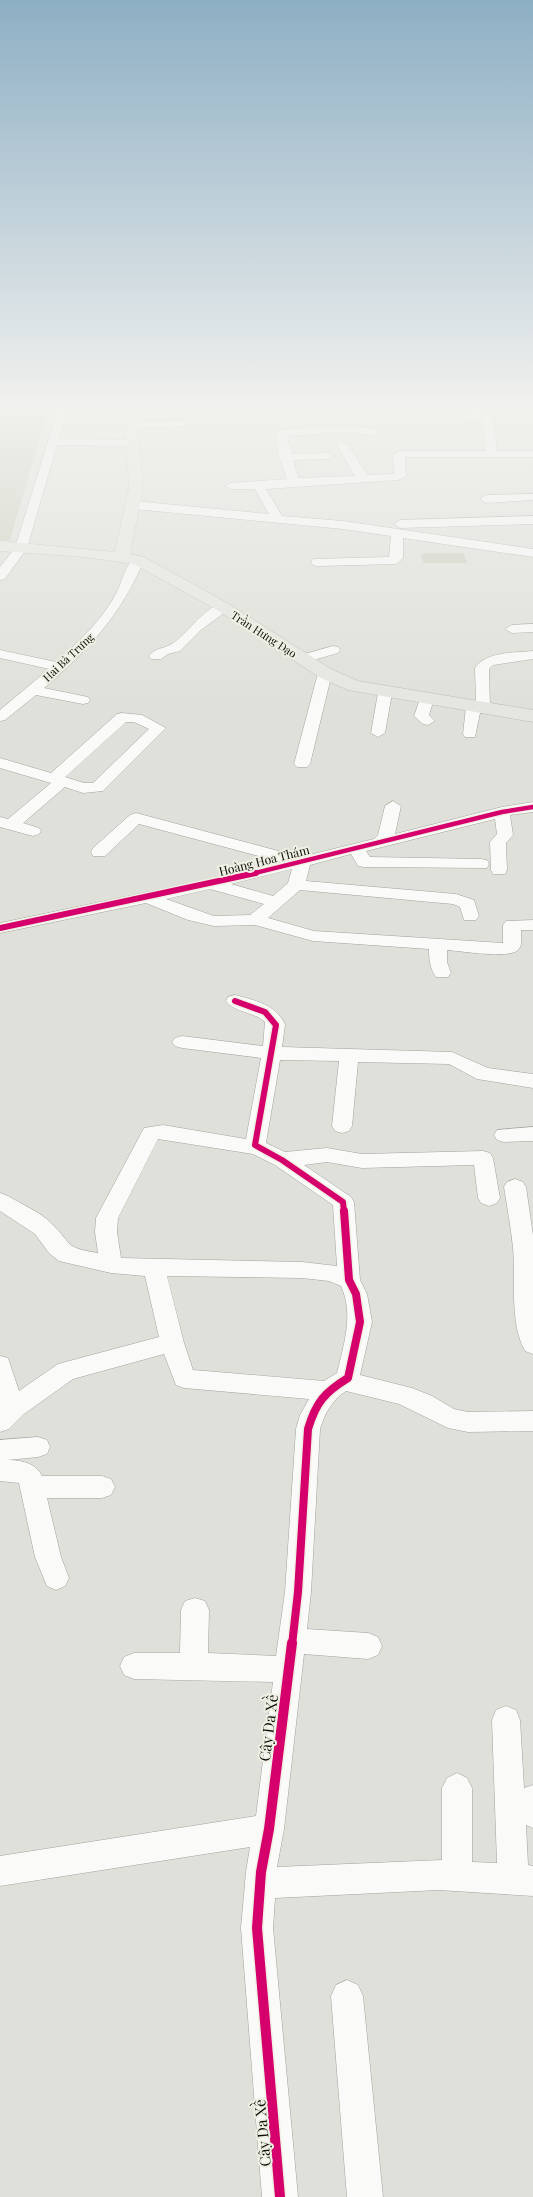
<svg xmlns="http://www.w3.org/2000/svg" width="533" height="2197" viewBox="0 0 533 2197" font-family="'Playfair Display',serif">
<style>
.green{fill:#cbcdbd}
.lines{fill:none;stroke-linecap:round;stroke-linejoin:round}
.minor-casing{stroke:#a2a29e;stroke-width:1}
.major-casing{stroke:#babab7;stroke-width:1}
.minor{fill:#fafaf9;fill-rule:evenodd}
.major{fill:#e5e6e0;fill-rule:evenodd}
.cycleway-far3-casing{stroke:#eff0e3;stroke-width:7}
.cycleway-far2-casing{stroke:#eff0e3;stroke-width:9}
.cycleway-far1-casing{stroke:#eff0e3;stroke-width:11}
.cycleway-casing{stroke:#eff0e3;stroke-width:13}
.cycleway-far3{stroke:#d6006c;stroke-width:4.5}
.cycleway-far2{stroke:#d6006c;stroke-width:6}
.cycleway-far1{stroke:#d6006c;stroke-width:8}
.cycleway{stroke:#d6006c;stroke-width:10}
.labels{text-anchor:middle;dominant-baseline:central;stroke-width:4;stroke-linejoin:round;paint-order:stroke}
.far-street-label{font-size:11px;fill:#0c0c08;stroke:#eff0e3}
.street-label{font-size:12px;fill:#0c0c08;stroke:#eff0e3}
.near-street-label{font-size:15px;fill:#0c0c08;stroke:#eff0e3}
</style>
<rect width="100%" height="100%" fill="#dfe0d9"/>
<g class="green">
<path d="M0,402h50l-40,138 -10,2z"/>
<path d="M427,553h36l5,10h-44l-4,-8z"/>
</g>
<g class="lines">
<g class="minor-casing">
<g id="minor">
<path d="M60,402h10l-11,37 75,1 5,3 -5,3 -77,-1 -30,103 -22,31 -5,1v-13l15,-19z"/>
<path d="M439,402h10l3,10 23,1 -3,-11h10l4,12 6,4 5,33h36v6h-128l1,19 -8,4 -132,9 16,27 61,5 190,28v8l-130,-19v20l-7,6 -79,2 -4,-1 -2,-3 2,-3 76,-2 2,-21 -48,-7 -209,-20 -6,-4 6,-4 135,13 -14,-25h-24l-6,-3 6,-3 56,-4 -8,-22 -3,-24 5,-3c19,-1 88,-9 100,3l-5,3 -30,-4 -59,4 5,18 36,-1 6,3 -6,3 -35,1 5,18 57,-2 -18,-31 5,-3 7,4 18,29 27,-1 -1,-20 6,-3h87l-4,-31 -38,-3z"/>
<path d="M182,421l4,1v4l-55,2 -5,-3 5,-3z"/>
<path d="M533,494v6l-47,3 -6,-4 6,-4z"/>
<path d="M533,516v8l-133,4 -6,-4 6,-4z"/>
<path d="M138,556l6,4c-23,55 -55,89 -100,128l44,9 2,3 -2,3 -5,1 -47,-9 -31,25 -5,1v-11l49,-41 -49,-11v-8l56,12c23,-20 47,-43 61,-70 5,-10 10,-33 21,-36z"/>
<path d="M223,603l7,4 -2,3 -27,20 -21,21 -12,3 -7,5h-10l-2,-3c6,-8 13,-7 21,-11 16,-8 32,-37 53,-42z"/>
<path d="M533,624v8l-21,1 -7,-4 7,-4z"/>
<path d="M333,646l5,1 2,3 -2,3 -35,10 -7,-4 2,-3z"/>
<path d="M533,651v8l-40,6 -4,4 1,40 -2,3 -8,1 -5,24h-10l-2,-3 3,-27 2,-3 8,-1 -1,-35c12,-17 39,-15 58,-17z"/>
<path d="M325,669l7,4 -22,91 -3,3h-10l-3,-3 24,-91z"/>
<path d="M385,689l7,4 -7,40 -7,4 -7,-4 7,-40z"/>
<path d="M427,695l7,4 -5,16 6,6 -7,4 -5,-1 -9,-8 6,-17z"/>
<path d="M122,713l20,2 24,13 -63,63 -20,2 -18,-6 -42,36 16,5 2,3 -2,3 -6,2 -33,-9v-10l8,2 43,-36 -51,-15v-10l51,15 66,-59zM126,722h8l15,7 -56,54h-9l-19,-6z"/>
<path d="M393,801l8,5 -6,28 107,-27 31,-5v10l-23,3 3,20 -7,8 1,27 -2,4h-12l-2,-4 -1,-28 7,-8 -2,-15 -129,32 4,6 111,2 6,1 2,4 -2,4 -123,-1 -6,-1 -7,-12 -41,11 -4,16 150,13 18,6 5,16 -3,4h-12l-4,-13 -7,-3 -153,-14 -32,28 46,13 189,12v-18l3,-4 27,-1v10h-12c0,6 2,15 -3,20 -9,9 -57,1 -71,0v12l4,11 -3,4h-12c-6,-9 -7,-17 -7,-28l-116,-8 -58,-16 -41,1 -26,-6 -42,-17 -146,30v-10l211,-44 70,-17 -142,-38 -34,32h-12l-2,-4 2,-4 37,-33 6,-2 165,44 73,-18 4,-4 7,-29zM292,869l-4,14 -15,13 -42,-12zM210,889l54,15 -14,11 -36,1 -48,-17z"/>
<path d="M235,995c19,5 42,10 50,30l-3,22 170,5 36,16 45,6v14l-56,-9 -28,-15 -91,-2 -6,64 -3,5 -7,2 -7,-2 -3,-5 7,-65 -59,-1 -14,83 19,9 42,-4 35,6 121,-3 7,2 3,5 7,40 -3,5 -8,3 -8,-3 -3,-5 -4,-33 -112,3 -35,-6 -23,3 47,32 3,5 6,78 7,14 5,28 -12,53 52,13 20,8 22,13 14,3 65,-1v20l-65,1 -20,-4 -49,-24 -53,-13c-14,9 -21,22 -26,38l-9,163 -4,37 61,4 10,4 4,9 -4,9 -10,4 -64,-5 -20,175 -7,38 165,-7v-72l5,-10 10,-5 10,5 5,10v74l25,1 -5,-143 4,-10 10,-4 10,4 4,10 4,68 9,-3v43l-7,-3 2,40 5,1v30l-94,-6 -164,8 -2,30 25,269h-36l-21,-269 5,-56 4,-25 -250,39v-30l256,-40 17,-134 -139,-3 -10,-4 -4,-9 4,-9 10,-4h46l1,-43 4,-9 10,-3 10,3 4,9 -1,43 68,3 9,-64 11,-163 4,-14 9,-16 -125,-11 -8,-3 -12,-31 -91,25 -49,35 -15,15 -9,3v-76l8,2 11,33 39,-27 101,-27 -14,-61 -34,-3 -52,-12 -10,-8 -14,-19 -35,-23v-18l8,3c13,8 32,16 43,27 23,22 11,24 47,30l-3,-21 1,-14 48,-90 19,-3 83,14 15,-81 -79,-10 -7,-2 -3,-4 3,-4 7,-2 81,10 2,-24c-10,-10 -32,-10 -39,-21l2,-4zM158,1139l95,15 22,11 58,40 4,61 -35,-4 -181,-4 -4,-26 1,-14zM167,1276l135,2 27,3 12,5c13,28 3,58 -4,87l-13,8 -131,-11 -9,-27z"/>
<path d="M533,1127v14l-29,1 -7,-2 -3,-5 3,-5z"/>
<path d="M515,1179l8,3 3,5 7,48v119l-8,-3c-16,-29 -9,-71 -12,-103 -2,-20 -6,-41 -9,-61l3,-5z"/>
<path d="M38,1437l9,3 3,7 -3,7 -9,3 -31,3c14,0 29,3 35,16h60l9,3 4,8 -4,8 -9,3h-55l14,59 8,21 -4,8 -9,4 -9,-4 -12,-29 -16,-74 -19,-2v-41z"/>
<path d="M347,1980l11,5 5,11 20,201h-36l-16,-201 5,-11z"/>
</g>
</g>
<g class="major-casing">
<path id="major" d="M124,402h12l7,86 -13,66 14,3 85,47 102,65 27,12 175,29v12l-185,-32 -29,-13 -102,-67 -83,-46 -50,-7 -84,-6v-10l115,11 14,-64z"/>
</g>
<use href="#minor" class="minor"/>
<use href="#major" class="major"/>
<g class="cycleway-far3-casing">
<path id="cycleway-far3" d="M251,874l251,-62 31,-5"/>
</g>
<g class="cycleway-far2-casing">
<g id="cycleway-far2">
<path d="M0,928l256,-55"/>
<path d="M235,1001l30,11 11,13 -21,120 27,15 61,42 1,10"/>
</g>
</g>
<g class="cycleway-far1-casing">
<path id="cycleway-far1" d="M292,1645l6,-53 10,-163c8,-27 17,-37 40,-51l12,-56 -4,-28 -7,-14 -5,-69"/>
</g>
<g class="cycleway-casing">
<path id="cycleway" d="M280,2197l-23,-269 4,-56 8,-43 23,-186"/>
</g>
<use href="#cycleway-far3" class="cycleway-far3"/>
<use href="#cycleway-far2" class="cycleway-far2"/>
<use href="#cycleway-far1" class="cycleway-far1"/>
<use href="#cycleway" class="cycleway"/>
</g>
<linearGradient id="sky" x2="0" y2="1"><stop stop-color="#8dafc4"/><stop offset="0.57" stop-color="#f1f1ee"/><stop offset="1" stop-color="#f1f1ee" stop-opacity="0"/></linearGradient>
<rect width="533" height="710" fill="url(#sky)"/>
<g class="labels">
<g class="far-street-label">
<text transform="translate(264 634) rotate(33)">Trần Hưng Đạo</text>
<text transform="translate(68 657) rotate(-43)">Hai Bà Trưng</text>
</g>
<g class="street-label">
<text transform="translate(264 860) rotate(-14)">Hoàng Hoa Thám</text>
</g>
<g class="near-street-label">
<text transform="translate(268 1728) rotate(-83)">Cây Da Xề</text>
<text transform="translate(262 2133) rotate(-95)">Cây Da Xề</text>
</g>
</g>
</svg>
